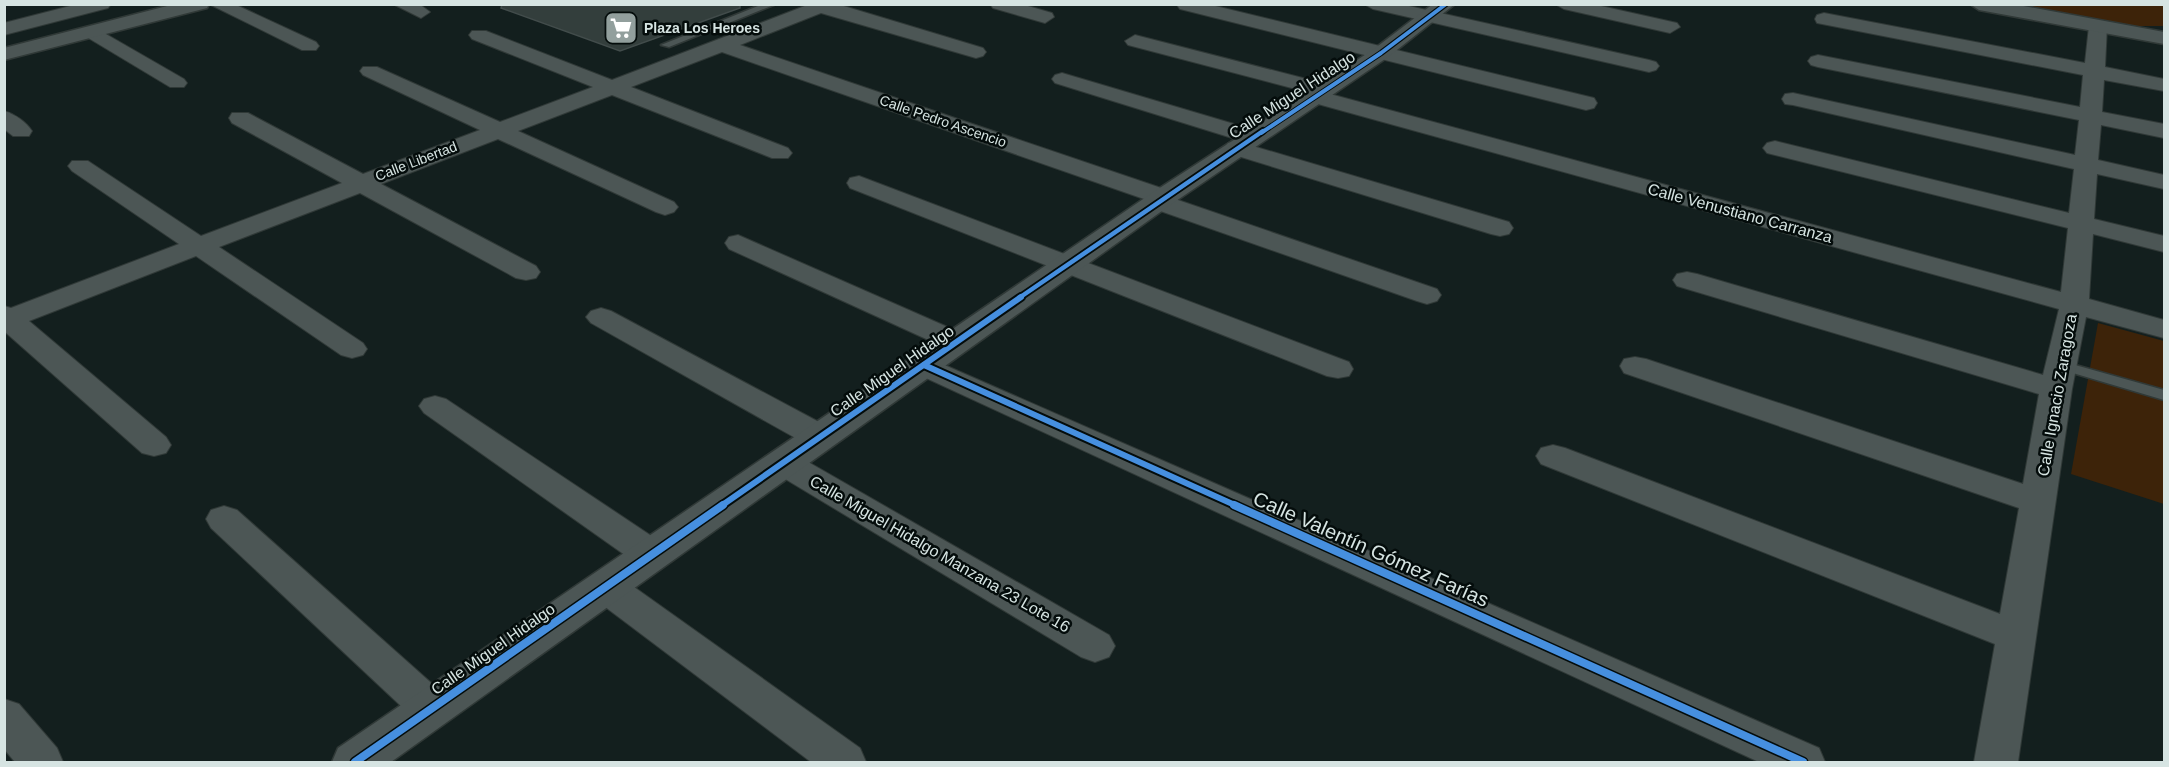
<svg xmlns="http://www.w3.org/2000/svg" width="2169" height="767" viewBox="0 0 2169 767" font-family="Arial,sans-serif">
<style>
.green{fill:#3d2309}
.building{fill:#333e3c;stroke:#424c4b;stroke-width:1.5}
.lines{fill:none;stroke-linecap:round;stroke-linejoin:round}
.service-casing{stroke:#303937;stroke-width:3}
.minor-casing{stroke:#303937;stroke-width:2}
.tertiary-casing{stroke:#303937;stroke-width:3}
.service{fill:#4c5655;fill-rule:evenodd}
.minor{fill:#4c5655;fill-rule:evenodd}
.tertiary{fill:#4c5655;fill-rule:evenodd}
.cycleway-far3-casing{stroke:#040c0b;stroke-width:6}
.cycleway-far2-casing{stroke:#040c0b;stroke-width:8}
.cycleway-far1-casing{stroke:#040c0b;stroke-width:10}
.cycleway-casing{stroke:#040c0b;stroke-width:11}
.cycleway-far3{stroke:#468fdf;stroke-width:4}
.cycleway-far2{stroke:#468fdf;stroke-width:4.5}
.cycleway-far1{stroke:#468fdf;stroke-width:6}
.cycleway{stroke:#468fdf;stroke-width:8}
.labels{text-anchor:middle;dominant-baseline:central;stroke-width:5;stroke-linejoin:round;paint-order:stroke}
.far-poi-label{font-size:14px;font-weight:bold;fill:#d6e4e2;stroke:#040c0b;text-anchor:start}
.far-street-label{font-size:14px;fill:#d6e4e2;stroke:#040c0b}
.street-label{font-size:16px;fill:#d6e4e2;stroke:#040c0b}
.near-street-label{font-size:20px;fill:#d6e4e2;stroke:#040c0b}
</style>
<rect width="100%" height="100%" fill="#131f1e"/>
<g class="green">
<path d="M2016,5h148v21h-30z"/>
<path d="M2098,323l66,18v163l-93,-30z"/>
</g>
<path class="building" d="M502,4h238v4l-120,43 -119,-43z"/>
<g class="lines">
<g class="service-casing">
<g id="service">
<path d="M763,4h13l-107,43 -8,-2z"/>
<path d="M2061,361l103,29v10l-108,-32 -2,-3z"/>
</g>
</g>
<g class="minor-casing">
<g id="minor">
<path d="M78,4h33l-3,4 -104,27v-12z"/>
<path d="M209,4h25l82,38 3,4 -3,4h-14z"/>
<path d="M393,4h26l11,8 -9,6z"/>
<path d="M810,4h27l146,44 3,4 -3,4 -7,2 -155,-45 -81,32 433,147 3,5 -1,2 262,90 4,6 -4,6 -10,3 -10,-3 -268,-94 -4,-5 2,-2 -425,-148 -91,35 157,61 4,5 -4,5h-16l-160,-63 -94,36 156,71 4,5 -4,5 -9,3 -9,-3 -158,-73 -117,45 155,82 4,6 -4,6 -10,2 -10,-2 -156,-85 -141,54 144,96 4,6 -4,6 -11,3 -11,-3 -145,-99 -167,65 137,116 5,8 -5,8 -12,3 -12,-3 -138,-122v-25l7,2 168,-64 -107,-73 -4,-5 4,-5h16l113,75 141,-53 -110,-60 -3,-5 3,-5h16l115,61 117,-44 -117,-55 -3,-4 3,-4h14l123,55 93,-35 -121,-48 -3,-4 3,-4h14l126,49z"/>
<path d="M990,4h31l31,9 2,4 -9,6 -52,-15z"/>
<path d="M1207,4l387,94 3,5 -3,5 -8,2 -406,-101 -3,-4z"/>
<path d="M1364,4h36l249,56 7,2 3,4 -3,4 -7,2 -276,-63z"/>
<path d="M1555,4h37l85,19 3,4 -10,6 -106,-24z"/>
<path d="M1824,13l261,50 4,-37 9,-6 9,6 -2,41 59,12v12l-60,-11 -2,32 62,12v14l-63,-13 -3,35 66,15v14l-67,-15 -3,45 70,17v16l-71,-18 -4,65 75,21v18l-78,-21 -14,72 -54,373h-44l21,-118 -454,-180 -5,-8 5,-8 12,-3 12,3 435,166 19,-106 -395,-135 -4,-7 4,-7 11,-2 11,2 377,125 16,-90 -362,-108 -4,-6 4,-6 10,-2 10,2 346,101 16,-66 -752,-208 -3,-5 3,-4 -179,-47 -3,-4 10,-6 195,50 3,5 -3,4 731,198 7,-64 -301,-75 -4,-5 4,-5 8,-2 294,72 5,-44 -281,-64 -8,-1 -3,-5 3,-5 8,-1 282,62 4,-35 -261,-53 -7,-2 -3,-4 3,-4 7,-2 262,52 3,-32 -266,-52 -2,-4 2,-4z"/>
<path d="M92,26l92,53 3,4 -3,4h-14l-85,-51 -3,-4 3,-4z"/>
<path d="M1062,73l199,59 3,5 -3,5h-16l-190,-59 -3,-4 3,-4z"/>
<path d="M4,111c11,3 22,11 28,20l-3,5h-16l-9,-7z"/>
<path d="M1236,141l273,81 4,6 -4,6 -9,2 -9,-2 -263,-81 -4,-5 4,-5z"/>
<path d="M859,176l490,186 4,7 -4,7 -11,2 -11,-2 -477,-188 -3,-5 3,-5z"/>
<path d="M738,235l230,101 4,6 -4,6 -11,3 -11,-3 -217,-99 -4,-6 4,-6z"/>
<path d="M601,308l10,3 221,118 5,8 -5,8 -12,3 -12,-3 -217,-122 -5,-6 5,-6z"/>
<path d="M924,356l895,392 6,14h-66l-846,-390 -4,-7 4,-7z"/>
<path d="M435,396l11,3 219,146 6,10 -6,10 -13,3 -13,-3 -215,-152 -5,-7 5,-7z"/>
<path d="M784,452l12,3 313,180 6,11 -6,11 -14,5 -14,-5 -309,-186 -5,-8 5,-8z"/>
<path d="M224,506l13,4 210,187 6,12 -6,12 -15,6 -15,-6 -206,-193 -5,-9 5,-9z"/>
<path d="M606,573l14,4 240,171 6,14h-55l-219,-165 -5,-10 5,-10z"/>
<path d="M4,699l15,5 38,44 6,14h-48l-11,-13z"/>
</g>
</g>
<g class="tertiary-casing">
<g id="tertiary">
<path d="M175,4h34l-2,4 -203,52v-12z"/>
<path d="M1433,4h22l-67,53 -215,146 -782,559h-59l6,-14 817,-557 219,-142z"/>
<path d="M1970,4h43l151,28v12l-185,-34z"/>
</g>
</g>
<use href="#service" class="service"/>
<use href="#minor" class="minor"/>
<use href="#tertiary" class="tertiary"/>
<g class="cycleway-far3-casing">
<path id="cycleway-far3" d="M1261,133l120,-80 65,-49"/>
</g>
<g class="cycleway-far2-casing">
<path id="cycleway-far2" d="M1019,298l244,-167"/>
</g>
<g class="cycleway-far1-casing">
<g id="cycleway-far1">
<path d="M924,365l313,141"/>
<path d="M721,506l300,-209"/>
</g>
</g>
<g class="cycleway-casing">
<g id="cycleway">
<path d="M1234,505l569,257"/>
<path d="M355,762l368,-257"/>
</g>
</g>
<use href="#cycleway-far3" class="cycleway-far3"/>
<use href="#cycleway-far2" class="cycleway-far2"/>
<use href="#cycleway-far1" class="cycleway-far1"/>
<use href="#cycleway" class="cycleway"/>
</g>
<defs>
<g id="supermarket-square" transform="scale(1.725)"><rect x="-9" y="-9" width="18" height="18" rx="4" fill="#929f9d" stroke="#040c0b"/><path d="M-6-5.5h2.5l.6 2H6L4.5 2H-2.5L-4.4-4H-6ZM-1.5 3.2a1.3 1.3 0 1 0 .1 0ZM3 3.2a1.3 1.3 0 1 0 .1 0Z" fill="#fff"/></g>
</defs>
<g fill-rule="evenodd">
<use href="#supermarket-square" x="621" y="28"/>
</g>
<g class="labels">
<g class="far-poi-label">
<text x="644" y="28">Plaza Los Heroes</text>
</g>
<g class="far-street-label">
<text transform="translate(943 121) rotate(19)">Calle Pedro Ascencio</text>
<text transform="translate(416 161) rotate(-21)">Calle Libertad</text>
</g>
<g class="street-label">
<text transform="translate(1292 95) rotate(-33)">Calle Miguel Hidalgo</text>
<text transform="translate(1740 213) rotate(15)">Calle Venustiano Carranza</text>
<text transform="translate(892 371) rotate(-35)">Calle Miguel Hidalgo</text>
<text transform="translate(2057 395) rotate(-80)">Calle Ignacio Zaragoza</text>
<text transform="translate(940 554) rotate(30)">Calle Miguel Hidalgo Manzana 23 Lote 16</text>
<text transform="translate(493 649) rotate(-35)">Calle Miguel Hidalgo</text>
</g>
<g class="near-street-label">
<text transform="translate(1371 549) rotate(24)">Calle Valentín Gómez Farías</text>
</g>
</g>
<rect width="2169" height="767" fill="none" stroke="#d6e4e2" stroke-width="12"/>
</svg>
